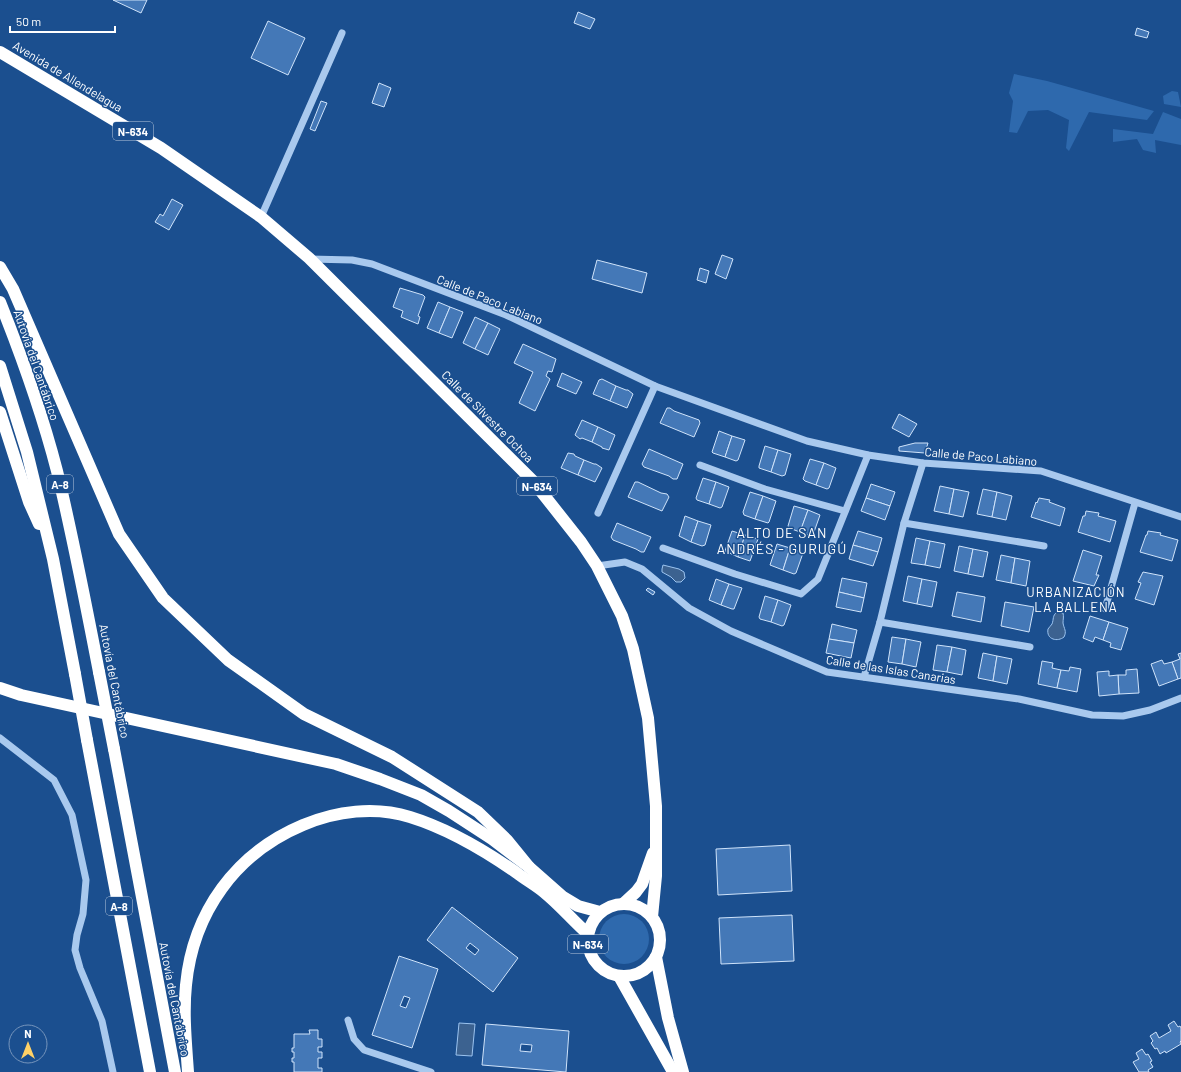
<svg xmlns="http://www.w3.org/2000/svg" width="1181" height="1072" viewBox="0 0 1181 1072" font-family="Barlow,sans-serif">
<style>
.green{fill:#2e69ad}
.water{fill:#3c6290;stroke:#9cc4f0}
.building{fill:#4478b7;stroke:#cfe3fa;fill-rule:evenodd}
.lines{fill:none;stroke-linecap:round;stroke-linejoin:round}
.minor{stroke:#a9c9ee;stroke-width:7}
.highway{stroke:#fff;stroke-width:12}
.highway-bridge{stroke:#fff;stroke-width:12}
.labels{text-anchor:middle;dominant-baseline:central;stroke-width:3;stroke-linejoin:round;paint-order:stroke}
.shield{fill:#1b4f8f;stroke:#bbcadd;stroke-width:1}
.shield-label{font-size:11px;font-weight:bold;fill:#fff}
.street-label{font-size:12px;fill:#fff;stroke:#1b4f8f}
.neighbourhood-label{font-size:13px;letter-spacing:1px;fill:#fff;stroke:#1b4f8f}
.quarter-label{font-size:14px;letter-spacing:1px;fill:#fff;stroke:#1b4f8f}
</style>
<rect width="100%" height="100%" fill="#1b4f8f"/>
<g class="green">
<path d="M1014,74l33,7 107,30 -7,9 -58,-8 -20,39 -3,-3 3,-28 -21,-10 -20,1 -11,22 -8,-1 4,-31 -4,-8z"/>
<path d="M1172,91l6,1 3,15 -17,-3 -1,-8z"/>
<path d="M1163,112l18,7v26l-26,-5 1,13 -13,-3 -6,-11 -24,3v-13l40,5z"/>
<circle cx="624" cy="939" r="25"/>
</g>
<g class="water">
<path d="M663,565l16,4 5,3 1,6 -4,4h-5l-5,-5 -9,-5v-3z"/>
<path d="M1057,612l6,1c1,4 0,6 0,10 1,6 4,8 1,14 -6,5 -18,3 -16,-8 1,-2 3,-3 4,-5 2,-5 0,-8 5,-12z"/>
<path d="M459,1023l16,1 -3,32 -16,-1z"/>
</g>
<g class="building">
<path d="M113,0h34l-6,13z"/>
<path d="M578,12l17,7 -5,10 -16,-6z"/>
<path d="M268,21l37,17 -17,37 -37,-17z"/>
<path d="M1137,28l12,4 -2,6 -12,-3z"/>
<path d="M379,83l12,5 -7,19 -12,-4z"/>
<path d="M321,101l6,2 -12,28 -5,-2z"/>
<path d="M172,199l11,6 -14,25 -14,-8 5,-8 3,2z"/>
<path d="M722,255l11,4 -7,20 -11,-5z"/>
<path d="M597,260l50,13 -5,20 -50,-14z"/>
<path d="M700,268l9,3 -3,12 -9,-3z"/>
<path d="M400,288l23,7 2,2 -7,19 2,1 -2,7 -17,-7 2,-6 -10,-4z"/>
<path d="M438,302l12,5 -11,26 -12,-5z"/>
<path d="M450,307l13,5 -11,26 -13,-5z"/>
<path d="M475,317l13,6 -13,26 -12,-6z"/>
<path d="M488,323l12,6 -12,26 -13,-6z"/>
<path d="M523,344l33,15 -4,13 -4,-1 -2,5 4,3 -15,32 -16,-8 14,-31 -19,-9z"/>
<path d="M562,373l20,9 -6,12 -19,-8z"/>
<path d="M602,379l14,7 -6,15 -17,-7 6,-14z"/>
<path d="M616,386l10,4h2l5,4 -6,14 -17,-7z"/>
<path d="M667,408h3l4,3 25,9 1,3 -6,14 -34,-14z"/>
<path d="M899,414l18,10 -8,13 -17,-9z"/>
<path d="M582,420l16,7 -6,15 -10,-4 -2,1 -5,-4z"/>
<path d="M598,427l17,8 -6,15 -7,-2v-1l-10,-5z"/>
<path d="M719,431l13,5 -7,21 -12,-4 -1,-1z"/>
<path d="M732,436l13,4 -7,20 -2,1 -11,-4z"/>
<path d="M915,443h13l-3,10 -26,-2v-4z"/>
<path d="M765,446l13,4 -7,22 -12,-4v-2z"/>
<path d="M649,449l34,15 -6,15h-4l-4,-3 -25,-9 -2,-3z"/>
<path d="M778,450l13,4 -6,21 -3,1 -11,-4z"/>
<path d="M568,453l6,1 1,2 9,4 -6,15 -17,-7z"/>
<path d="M810,459l14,4 -8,22 -11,-4 -2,-2z"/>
<path d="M584,460l10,4h2l6,4 -7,14 -17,-7z"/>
<path d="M824,463l12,5 -7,20 -2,1 -11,-4z"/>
<path d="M703,478l13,4 -7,22 -12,-4 -1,-2z"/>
<path d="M635,482h3l23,11 6,1 2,3 -7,14 -34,-14z"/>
<path d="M716,482l13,5 -7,20 -2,1 -11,-4z"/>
<path d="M871,484l24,8 -5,14 -24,-8z"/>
<path d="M940,486l14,3 -5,25 -15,-3z"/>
<path d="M954,489l15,3 -6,25 -14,-3z"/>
<path d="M983,489l14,3 -5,25 -15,-3z"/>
<path d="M750,492l13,4 -8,23 -11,-4 -1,-3z"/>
<path d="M997,492l15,4 -6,24 -14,-3z"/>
<path d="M763,496l13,5 -7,21 -1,1 -13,-4z"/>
<path d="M866,498l24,8 -5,14 -24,-9z"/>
<path d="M1039,498l11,2 -1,2 16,6 -5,18 -29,-9 5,-15 1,1z"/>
<path d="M794,506l14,4 -8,22 -11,-4 -1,-2z"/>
<path d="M808,510l12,5 -7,20 -2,1 -11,-4z"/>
<path d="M1086,511l13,2 -1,3 18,5 -6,21 -32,-10 5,-16h2z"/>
<path d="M685,516l13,5 -7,21 -12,-6z"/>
<path d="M698,521l13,4 -6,20 -3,1 -11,-4z"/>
<path d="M617,523l34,14 -7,15h-3l-5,-3 -23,-9 -2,-3z"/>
<path d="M732,531l13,4 -7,22 -13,-6z"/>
<path d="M858,531l24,7 -4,14 -25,-7z"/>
<path d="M1148,531l13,2 -1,2 18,5 -6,21 -32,-9 6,-17h1z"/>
<path d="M745,535l13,4 -8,22 -12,-4z"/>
<path d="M916,538l14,3 -5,24 -14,-2z"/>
<path d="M930,541l15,3 -5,24 -15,-3z"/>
<path d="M777,544l13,4 -7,22 -13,-5z"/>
<path d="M853,545l25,7 -5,14 -24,-7z"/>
<path d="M959,546l14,3 -5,25 -14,-3z"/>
<path d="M790,548l13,5 -7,20 -2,1 -11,-4z"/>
<path d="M973,549l15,3 -5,25 -15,-3z"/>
<path d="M1083,550l19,6 -6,19h3l-5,11 -21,-5z"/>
<path d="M1001,555l14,3 -4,25 -15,-3z"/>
<path d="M1015,558l15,3 -4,25 -15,-3z"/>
<path d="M1143,572l20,4 -9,29 -19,-6 6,-16 -3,-1z"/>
<path d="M908,576l14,3 -5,25 -14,-3z"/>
<path d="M842,578l25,5 -3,15 -25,-6z"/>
<path d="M716,579l13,5 -8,21 -12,-5z"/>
<path d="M922,579l15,3 -5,25 -15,-3z"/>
<path d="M729,584l13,4 -8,21h-2l-11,-4z"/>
<path d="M648,588l7,4 -2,3 -7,-5z"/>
<path d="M839,592l25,6 -3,14 -25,-5z"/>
<path d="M957,592l28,5 -4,25 -29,-6z"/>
<path d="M765,596l13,4 -7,22 -11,-3 -1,-2z"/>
<path d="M778,600l13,5 -7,20 -2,1 -11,-4z"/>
<path d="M1005,602l29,5 -5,25 -28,-6z"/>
<path d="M1090,616l19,6 -6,18 -8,-3 -2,5 -10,-4z"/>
<path d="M1109,622l19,6 -7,22 -11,-3 1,-4 -8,-3z"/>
<path d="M832,624l25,6 -3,13 -25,-4z"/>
<path d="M892,637l14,2 -4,25 -14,-2z"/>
<path d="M829,639l25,4 -3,15 -25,-5z"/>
<path d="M906,639l15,3 -5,25 -14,-3z"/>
<path d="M937,645l15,2 -5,25 -14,-2z"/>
<path d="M952,647l14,3 -4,25 -15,-3z"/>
<path d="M983,653l14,3 -4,25 -15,-3z"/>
<path d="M1181,653v25l-3,1 -6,-17 8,-3 -2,-5z"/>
<path d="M997,656l15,3 -5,25 -14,-3z"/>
<path d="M1162,660l2,4 8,-2 6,17 -19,7 -8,-22z"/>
<path d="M1042,661l11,2 -1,5 9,2 -4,18 -19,-4z"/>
<path d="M1070,667l11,2 -4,23 -20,-4 4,-18 8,1z"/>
<path d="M1137,669l2,24 -20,1 -1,-19h8v-5z"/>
<path d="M1109,671v5l9,-1 1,19 -20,2 -2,-24z"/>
<path d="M790,845l2,46 -74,4 -2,-46z"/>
<path d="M452,907l66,51 -25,34 -66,-52zM470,943l9,7 -4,5 -9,-7z"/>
<path d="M792,915l2,46 -73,3 -2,-46z"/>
<path d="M399,956l39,13 -26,79 -40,-13zM404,996l6,2 -4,10 -6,-2z"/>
<path d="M1174,1021l4,6 2,-1 1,2v13l-1,1 1,2 -15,9 -1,-2 -5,3 -3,-6 -2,1 -4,-6 2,-2 -3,-5 6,-4 3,6 12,-7 -3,-6z"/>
<path d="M486,1024l83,7 -3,41 -84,-7zM521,1044l11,1 -1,7 -11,-1z"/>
<path d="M309,1030h9v9h4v8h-4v5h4v6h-4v10h4v4h-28v-10h-2v-4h2v-6h-2v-4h2v-14h16z"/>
<path d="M1142,1049l4,6 2,-1 4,7 -2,1 3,5 -5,3 1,2h-10l-6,-10 6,-3 -3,-6z"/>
</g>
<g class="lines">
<g class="minor">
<path d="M261,217l81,-184"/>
<path d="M310,259l42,1 20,4 134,51 149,71 152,55 61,14 55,8 118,8 140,46"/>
<path d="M700,465l65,24 80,22"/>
<path d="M598,513l57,-127"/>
<path d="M904,523l140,23"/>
<path d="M663,548l72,26 66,20 17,-15 50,-124"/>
<path d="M597,566l28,-4 17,7 47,39 42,23 96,41 192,27 73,16 31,1 27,-6 31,-12"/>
<path d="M1105,609l30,-106"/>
<path d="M880,622l150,25"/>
<path d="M864,677l16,-55 24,-99 19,-60"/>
<path d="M0,738l54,42 18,35 14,65 -3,34 -6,21 -2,15 5,18 22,53 11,51"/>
<path d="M348,1020l6,19 10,11 67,22"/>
</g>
<g class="highway">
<path d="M0,52l161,96 100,69 48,41 223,222 49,62 16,24 25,50 11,33 15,69 8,88v70l-4,41"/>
<path d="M0,267l13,22 106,245 44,64 65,62 76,54 88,43 86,55 29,28 22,27"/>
<path d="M0,302c22,55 42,111 57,169 16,66 29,134 42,201"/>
<path d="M0,366l27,86 26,107 22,115"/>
<path d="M0,412l29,90 10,22"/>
<path d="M0,688l21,7 315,69 44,15 41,16 28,16 43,28 37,28 34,30 15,9 22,6"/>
<path d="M87,740l63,332"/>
<path d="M114,749l61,323"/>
<circle cx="624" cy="940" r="36"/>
<path d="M623,904l13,-12 6,-8 11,-31"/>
<path d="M656,957l12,61 15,54"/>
<path d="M619,976l54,96"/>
<path d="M188,1072c-2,-29 -5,-58 -2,-87 7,-73 50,-132 117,-160 33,-14 72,-19 107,-8 39,12 74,33 107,56 9,7 20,13 28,20 15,12 28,28 43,41"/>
</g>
<g class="highway-bridge">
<path d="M99,672l15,77"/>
<path d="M75,674l12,66"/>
</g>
</g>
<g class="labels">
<g class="shield">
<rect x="113" y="122" width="40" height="18" rx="3"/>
<rect x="47" y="475" width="26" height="18" rx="3"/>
<rect x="517" y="477" width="40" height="18" rx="3"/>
<rect x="106" y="897" width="26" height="18" rx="3"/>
<rect x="568" y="935" width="40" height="18" rx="3"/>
</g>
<g class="shield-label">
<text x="133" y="131">N-634</text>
<text x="60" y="484">A-8</text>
<text x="537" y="486">N-634</text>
<text x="119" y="906">A-8</text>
<text x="588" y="944">N-634</text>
</g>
<g class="street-label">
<text transform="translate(68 76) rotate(31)">Avenida de Allendelagua</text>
<text transform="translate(490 299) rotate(22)">Calle de Paco Labiano</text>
<text transform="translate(37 365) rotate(71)">Autovía del Cantábrico</text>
<text transform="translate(488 416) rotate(45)">Calle de Silvestre Ochoa</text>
<text transform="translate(981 456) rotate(5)">Calle de Paco Labiano</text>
<text transform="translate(891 669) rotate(9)">Calle de las Islas Canarias</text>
<text transform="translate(115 681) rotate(79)">Autovía del Cantábrico</text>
<text transform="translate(175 999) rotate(79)">Autovía del Cantábrico</text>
</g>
<g class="neighbourhood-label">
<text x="1076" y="592">URBANIZACIÓN<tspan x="1076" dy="15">LA BALLENA</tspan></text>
</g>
<g class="quarter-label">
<text x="782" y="532">ALTO DE SAN<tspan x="782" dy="16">ANDRÉS - GURUGÚ</tspan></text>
</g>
</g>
<g transform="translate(28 1044)"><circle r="19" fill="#1b4f8f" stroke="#7695bc"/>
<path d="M0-3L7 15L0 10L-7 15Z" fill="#ffd166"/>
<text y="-6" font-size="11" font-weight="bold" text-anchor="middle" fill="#ffffff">N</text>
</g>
<path d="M10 26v6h105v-6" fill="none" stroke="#ffffff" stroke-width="2"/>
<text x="16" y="26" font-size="12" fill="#ffffff" stroke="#1b4f8f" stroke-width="3" paint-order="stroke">50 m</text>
</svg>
